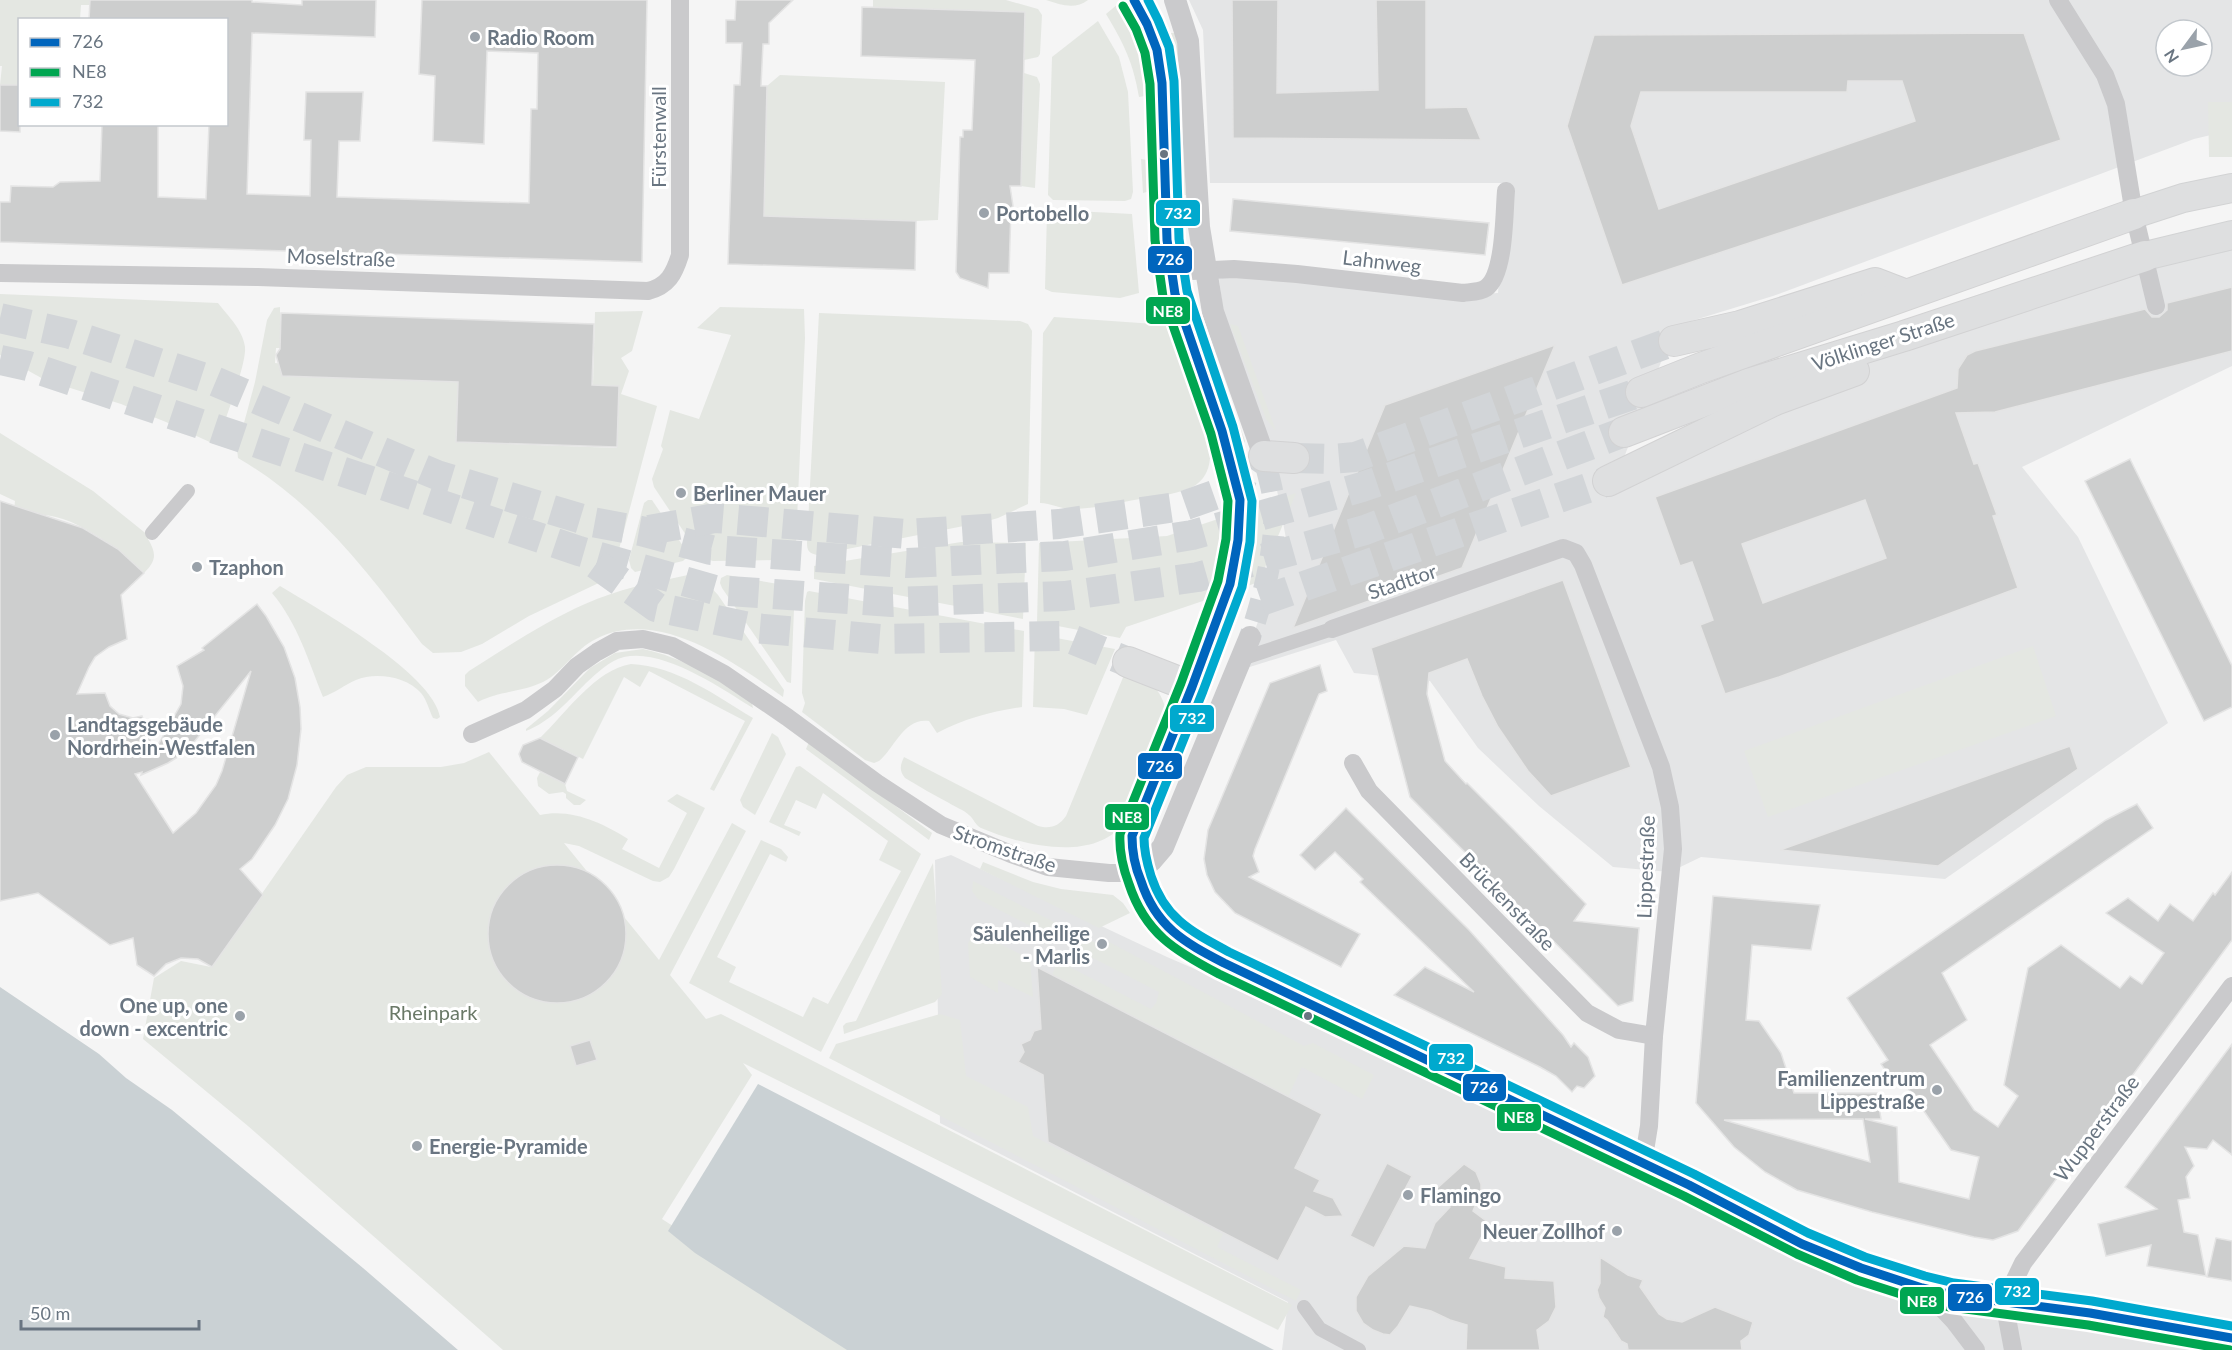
<svg xmlns="http://www.w3.org/2000/svg" width="2232" height="1350" viewBox="0 0 2232 1350" font-family="Lato,sans-serif">
<style>
.built{fill:#e4e5e6;fill-rule:evenodd}
.green{fill:#e4e7e2}
.water{fill:#cad1d4}
.building{fill:#cdcece;stroke:#e4e4e4;stroke-width:1.5;fill-rule:evenodd}
.lines{fill:none;stroke-linecap:round;stroke-linejoin:round}
.tertiary-tunnel{stroke:#d2d5d8;stroke-width:22;stroke-dasharray:22 11;stroke-linecap:butt}
.trunk-tunnel{stroke:#d2d5d8;stroke-width:30;stroke-dasharray:30 15;stroke-linecap:butt}
.primary-casing{stroke:#d2d3d4;stroke-width:30}
.trunk-casing{stroke:#d2d2d3;stroke-width:32}
.pedestrian{stroke:#cacacc;stroke-width:14}
.minor{stroke:#cacacc;stroke-width:18}
.tertiary{stroke:#cacacc;stroke-width:22}
.primary{stroke:#dedfe0;stroke-width:28}
.trunk{stroke:#dedfe0;stroke-width:30}
.bus-1-casing{stroke:#fff;stroke-width:14}
.bus-2-casing{stroke:#fff;stroke-width:14}
.bus-3-casing{stroke:#fff;stroke-width:14}
.bus-1{stroke:#0065bd;stroke-width:9}
.bus-2{stroke:#00a651;stroke-width:9}
.bus-3{stroke:#00a9ce;stroke-width:9}
.poi-dot{fill:#9aa2aa;stroke:#fff;stroke-width:2}
.bus-dot{fill:#697581;stroke:#fff;stroke-width:2}
.labels{text-anchor:middle;dominant-baseline:central;stroke-width:6;stroke-linejoin:round;paint-order:stroke}
.poi-label{font-size:20px;font-weight:bold;fill:#697581;stroke:#fff;text-anchor:start}
.street-label{font-size:20px;fill:#697581;stroke:#fff}
.park-label{font-size:20px;fill:#6a7967;stroke:#fff}
.line-badge{stroke:#fff;stroke-width:2}
.badge-label{font-size:16px;text-anchor:middle;font-weight:bold;fill:#fff}
</style>
<rect width="100%" height="100%" fill="#f5f5f5"/>
<g class="built">
<path d="M1189,0h1043v130l-38,9 -421,157 -98,30 -59,152 279,-130 337,-104v122l-210,101 56,70 90,186 -223,156 -244,-22 -31,15 -57,-5 -74,-61 -61,-58 -48,-67 -76,-8 -18,-33 -96,30 47,-126 -15,-81 -47,-137 -6,-47 23,-6 224,22 32,-2 9,-110h-297l-7,-153zM2166,30h36v36h-36z"/>
<path d="M951,855l216,102 274,118 398,190 393,80v5h-950l6,-48 -348,-179 -5,-263z"/>
</g>
<g class="green">
<path d="M0,0h90l-1,5h-8l-1,14 -60,1 -1,65h-19l2,-19h-2z"/>
<path d="M873,0h133l32,9 4,6 -2,39 -2,3 -14,3 1,-48 -152,-5z"/>
<path d="M1046,0h42c-13,10 -27,5 -42,0z"/>
<path d="M1118,4c19,29 27,57 32,91l-11,2c-6,-35 -15,-53 -33,-83z"/>
<path d="M1098,21l21,36 9,35 5,100 -2,7 -6,2 -72,-1 -5,-5 4,-138z"/>
<path d="M1171,33h4c12,52 9,109 11,162l-8,1 -6,-130 -6,-31z"/>
<path d="M1024,73l13,4 3,7 -5,104 -14,-2z"/>
<path d="M780,75l165,7 -7,138 -22,1 -152,-5 3,-130z"/>
<path d="M2208,102h24v55h-23z"/>
<path d="M1141,159l11,2 2,29 -11,3z"/>
<path d="M1056,210l76,4 7,79 -19,5 -68,-6 -7,-3 2,-76z"/>
<path d="M0,294l218,9c10,13 25,27 27,44 2,16 -21,75 -27,95l-4,2 -48,-22 -45,-18 -76,-24 -45,-25z"/>
<path d="M280,307v28h17l-1,13h-20l-1,15 183,19 -2,60 161,6 2,-62 -26,-1 2,-73 48,-1 -11,40 -11,7 8,13 -8,23 36,12 -44,166 -8,8 -76,36 -47,28 -21,8 -28,1 -11,-9c-54,-72 -105,-140 -184,-186l-1,-9 18,-67 12,-62 7,-12z"/>
<path d="M720,307l84,2 1,29 -9,205 -4,8 -10,9 -69,1 -7,-2 -8,-6 -44,-66 -2,-8 11,-30 -2,-3 9,-36 29,9 32,-84 -34,-7z"/>
<path d="M819,313l201,8 8,3 4,7 -4,173 -30,14 -14,4 -167,33c-8,-2 -10,-4 -10,-12z"/>
<path d="M1054,317l115,8c13,33 66,133 28,159 -12,9 -42,13 -57,15 -23,4 -47,10 -69,10 -11,0 -20,-6 -31,-6l3,-170z"/>
<path d="M1196,322h8l41,119 -1,2h-7z"/>
<path d="M1230,324l8,2 38,105 -10,-12z"/>
<path d="M0,433l93,58 56,45 -1,3c9,15 8,22 -4,34 -23,-23 -66,-55 -99,-58 -9,-1 -21,-3 -31,-5l1,-9 -15,-7z"/>
<path d="M1296,493l-37,89 -133,45 -6,11 -83,-16 2,-79 128,-7z"/>
<path d="M648,500h4l35,52v5l-4,4 -48,11 -4,-4 -2,-8 15,-57z"/>
<path d="M961,542l65,1 -3,76 -209,-40v-13z"/>
<path d="M688,575l18,7 12,13 66,95 -1,7c-49,-35 -125,-90 -187,-58 -21,10 -33,33 -53,43 -21,10 -44,9 -65,20l-13,-16v-11l4,-4c38,-24 75,-49 116,-67 33,-15 69,-22 103,-29z"/>
<path d="M727,575l57,10 8,6 2,18 -3,74 -4,-1 -65,-94 -2,-5 1,-5z"/>
<path d="M280,586c38,23 153,87 160,131l-3,2 -4,-1c-4,-8 -6,-18 -12,-25 -15,-17 -46,-21 -65,-13 -12,5 -21,13 -33,17 -15,-37 -25,-73 -51,-104z"/>
<path d="M809,591l215,40 -2,76c-33,5 -55,11 -85,26l-8,-12c-25,-4 -35,28 -50,40l-5,2 -9,-3 -63,-48 3,-9 -3,-10 3,-92 2,-9z"/>
<path d="M1035,634l80,15 -28,66 -23,-6 -31,-2z"/>
<path d="M2033,646l23,70 -288,101 -24,-66z"/>
<path d="M643,649c39,8 74,30 108,50l2,9c-32,-20 -90,-60 -129,-51 -15,4 -27,16 -38,26 -18,18 -35,38 -60,48v-2l22,-18 42,-43 25,-15z"/>
<path d="M631,664c45,2 84,31 122,54l-39,73 -4,-2 35,-68 -96,-50 -9,16 -16,-10 -41,82 -43,-21c25,-24 56,-69 91,-74z"/>
<path d="M1124,675c27,7 36,10 43,39l-44,110c-31,39 -102,21 -142,4 -6,-3 -7,-9 -12,-13 -5,-5 -14,-8 -20,-12 -15,-8 -29,-16 -44,-25 -6,-8 -5,-12 -1,-21l134,69c12,3 20,1 28,-10z"/>
<path d="M772,733l6,4 8,17 -31,61 -12,-8 -3,-7z"/>
<path d="M809,742l123,91 -3,7 -123,-91z"/>
<path d="M489,752l51,63c31,-7 63,8 88,24l-6,10 37,19 28,-55 -20,-12 10,-7 28,14 -31,61 -5,8 -9,5 -7,-1 -74,-35 -15,-3 95,117 73,-137 14,8 -76,144 36,44 15,-5 571,291 -14,25 -535,-267 9,12 -90,144 204,131h-363l-255,-224 -105,-87 11,-61 27,-17 30,6 125,-180 11,-12 19,-8h75l23,-4z"/>
<path d="M800,766l121,88 -100,198 -132,-69 72,-143 20,9 7,8 -2,5 -16,-8 -53,103 19,10 -7,15 74,35 10,-20 15,7 73,-133 -22,-11 9,-19 -65,-48 -7,16 -20,-9 -12,25 17,7 -2,4 -30,-14 27,-55z"/>
<path d="M540,772l25,12 2,7 19,9 -6,5h-6l-8,-7v-4l-3,-2 -14,2 -11,-8 -1,-8z"/>
<path d="M983,862l50,20 28,7 52,6 10,8 7,10 -31,15 -119,-59z"/>
<path d="M933,863l9,131 -7,8 -91,32 -1,-8 3,-3 10,-2z"/>
<path d="M973,881l129,65 7,-4 195,104 9,-3 61,32 -12,24 -60,-32 -14,30 -236,-122 6,-14 93,48 5,-6 3,-11 -181,-93 -6,-8z"/>
<path d="M980,934l50,25 3,38 -35,-17v13l-28,-16 -2,-34 3,-4z"/>
<path d="M940,1014l20,6 6,56 62,31 5,29 190,98 -6,13 84,43 -5,11 -467,-243 7,-14z"/>
</g>
<g class="water">
<path d="M0,987l99,67 27,24 46,32 191,158 95,82h-458z"/>
<path d="M758,1084l516,266h-427l-152,-97 -27,-22z"/>
</g>
<g class="building">
<path d="M90,0h162v2l50,3v-5h74l-1,37 -123,-4 -5,161 63,2 1,-56h-7l2,-48h57l-3,49h-21l-2,56 192,6 2,-94h6l1,-56 -51,-2 -3,93 -51,-3 2,-65 -16,-2 3,-74h225l-5,262 -642,-20v-40h10l1,-16 42,1 7,-5 40,-1 2,-57h56v73l48,2 3,-75h17v-104h-137z"/>
<path d="M736,0h57l-24,23v21h-6l-2,42h6l-3,130 152,5 -1,49 -187,-6 6,-179h6l2,-42h-16v-23h9z"/>
<path d="M1232,0h46l-1,93 101,-3 -2,-90h50v108l41,-1 14,33 -248,-2z"/>
<path d="M862,7l163,5 -4,174h-11l3,20 -2,2 -2,65h-20l-1,15 -28,-10 -4,-6 4,-135h3v-7h9l3,-70 -114,-4z"/>
<path d="M2024,33l37,107 -439,145 -55,-159 27,-91zM1848,81h54l13,40 -256,88 -28,-83 10,-34h206z"/>
<path d="M0,85h20v47l-20,-1z"/>
<path d="M1233,199l256,24 -4,32 -255,-24z"/>
<path d="M2232,287v64l-237,61 -39,1 18,51 4,-1 19,52 -4,1 25,72 -239,89 -54,17 -25,-69 13,-5 -10,-28 -11,-30 -12,4 -25,-69 302,-109 1,-19 9,-14 8,-4 170,-42 7,8h7l8,-7v-7zM1865,500l21,58 -123,45 -21,-59z"/>
<path d="M281,313l313,11 -2,61 27,1 -2,61 -161,-5 2,-60 -176,-6 -6,-21 4,-6z"/>
<path d="M1555,345l-93,223 -169,60 92,-223z"/>
<path d="M2130,459l102,207v41l-28,14 -119,-240z"/>
<path d="M0,501l83,27 35,21 26,24 -23,22 6,44 -18,8 -14,10 -6,10 -12,27 28,-1 5,13 9,8 14,4 9,-2 12,36 27,-48 2,-18 -6,-20 27,-16 -2,-2 55,-44 9,12 18,31 11,31 5,29 1,22 -4,36 -9,34 -13,26 -23,34 -12,10 23,26 -51,72 -14,-8 -17,-1 -15,6 -12,12 -17,-11 -4,-27 -23,7 -72,-52 -38,8zM251,671l-29,100 -6,14 -20,28 -23,20 -38,-59 7,-2 -1,3 27,-12 18,-11z"/>
<path d="M1563,580l68,187 -80,29 -23,-25 -30,-44 -16,-31 -15,-37 -38,14 -2,21 18,67 21,23 1,-1 47,47 72,74 -12,17 65,7 -6,73 -15,5 -208,-209 -39,-149z"/>
<path d="M1320,665l7,26 -8,3 -64,155 -2,7 6,16 -10,5 111,57 -19,33 -106,-54 -20,-21 -8,-17 -3,-16 4,-29 62,-147z"/>
<path d="M540,738l38,19 -13,27 -43,-22 -3,-8 4,-9z"/>
<path d="M2070,746l8,23 -140,97 -158,-16z"/>
<path d="M2137,804l16,24 -211,145 25,47 -37,25 44,65 24,17 20,-31 -14,-11 24,-117 33,-23 59,43 10,-12 12,8 22,-31 -58,-40 22,-15 30,23 12,-17 23,17 20,-28 2,2 17,-23v68l-214,291 -25,9 -19,-3 -102,-25 -75,-22 -32,-18 -31,-25 -38,-44 17,-207 107,9 -9,45 -59,-5 -6,75 13,1 22,32 13,40h83l4,26h-16l32,8 2,55 70,17 10,-42 -28,-7 -50,-72 -7,5 -13,-19 7,-4 -41,-62 259,-178zM1863,1119l7,43 -146,-42z"/>
<path d="M1346,808l123,122 94,105 8,12 3,-4 14,14 7,19 -11,12 -7,-2 -5,6 -16,-16 -16,-9 -146,-72 31,-28 49,25 -114,-110 3,-3 -28,-27 -20,18 -15,-15z"/>
<circle cx="557" cy="934" r="69"/>
<path d="M1037,967l285,147 -27,54 25,12 -6,11 19,7 10,18 -18,1 -19,-10 -28,54 -230,-119 -5,-67 -25,-13 6,-10 -3,-8 9,-4 4,-9 7,-2z"/>
<path d="M590,1040l7,20 -21,6 -6,-20z"/>
<path d="M2232,1044v111l-19,-15 -6,9 -22,-2 9,19 -8,11 4,21 -12,2 6,32 14,3 8,41 -59,-10 4,-21 -45,11 -8,-32 59,-15 -32,-22z"/>
<path d="M1387,1163l25,13 -38,72 -24,-12z"/>
<path d="M1464,1164l12,8 5,12v8l-8,19 16,12 -19,35 36,9 -1,11 49,3 2,26 -7,14 -12,9 3,20h-74l1,-25 -17,-5 -19,-9 -21,-5 -12,20 -8,9 -7,-1 -10,-4 -10,-7 -7,-12v-14l12,-21 36,-30 21,2 10,-25 15,-16 -16,-16z"/>
<path d="M2216,1238l16,3v40l-25,-4z"/>
<path d="M1600,1257l28,18 15,5 -3,7 19,27 8,5 15,3 33,-15 38,15 -4,13 -8,6 1,9h-114l-1,-6 -6,-3 -14,-21 -4,-3 2,-9 -6,-10 -2,-8 3,-7z"/>
</g>
<g class="lines">
<g class="tertiary-tunnel">
<path d="M1240,500c5,-20 7,-30 24,-44 3,16 9,33 10,49 3,40 -11,94 -24,132"/>
<path d="M1204,656c19,-52 46,-112 33,-169"/>
</g>
<g class="trunk-tunnel">
<path d="M0,318l70,16 144,47 223,94 155,47 49,9 70,19 196,13 158,-7 127,-21 170,-48 279,-95"/>
<path d="M0,360l28,6 551,185 136,39 177,12 173,-6 133,-19 167,-47 259,-98"/>
<path d="M1294,458l38,1 23,-2 319,-116"/>
<path d="M649,530l66,-12 192,16 152,-10 124,-18 54,-19"/>
<path d="M596,564l60,43 98,21 127,11 183,-3 64,26"/>
<path d="M1261,601l347,-120"/>
</g>
<g class="primary-casing">
<g id="primary">
<path d="M2134,214l49,-16 49,-10"/>
<path d="M2145,256l87,-21"/>
</g>
</g>
<g class="trunk-casing">
<g id="trunk">
<path d="M1674,341l66,-15 135,-43 26,10"/>
<path d="M1641,392l60,-24 433,-154"/>
<path d="M1624,432l127,-49 153,-47 241,-80"/>
<path d="M1264,456l30,2"/>
<path d="M1608,481l167,-81 79,-29"/>
<path d="M1128,662l64,25"/>
</g>
</g>
<g class="pedestrian">
<path d="M152,533l36,-42"/>
<path d="M1241,659l91,-30"/>
<path d="M1304,1307l16,22 39,21"/>
</g>
<g class="minor">
<path d="M2058,0l47,75 11,29 18,110 22,92"/>
<path d="M1171,272l63,-3 63,5 166,19c7,-1 17,-1 23,-5 19,-13 18,-75 20,-97"/>
<path d="M0,273l258,4 390,14c20,-5 26,-17 32,-36v-255"/>
<path d="M1332,629l231,-81 13,5 7,12 78,202 9,40 3,42 -19,187 -5,90 -6,37"/>
<path d="M472,734l54,-24 29,-21 22,-23 20,-14 20,-11 26,-2 29,7 52,28 63,43 90,66 64,42 70,29 37,13 61,6h29"/>
<path d="M1353,763l16,28 218,222 32,17 35,6"/>
<path d="M1923,1288l31,33 22,29"/>
<path d="M2013,1350l-9,-48 19,-39 209,-277"/>
</g>
<g class="tertiary">
<path d="M1134,0l13,24 10,26 5,33 5,157 8,54 47,137 11,39"/>
<path d="M1175,0l13,41 11,186 14,85 51,144"/>
<path d="M1204,656l-72,180c-1,15 3,27 7,41 14,51 42,63 85,86l465,222c77,41 148,81 233,103 40,11 81,13 121,18 63,8 126,21 189,32"/>
<path d="M1138,873l13,-12 12,-14 87,-210"/>
</g>
<use href="#primary" class="primary"/>
<use href="#trunk" class="trunk"/>
<g class="bus-1-casing">
<path id="bus-1" d="M1134,0l13,24 10,26 5,33 5,157 8,54 47,137 18,69 -2,40 -8,44 -38,103 -60,149c0,16 3,31 9,45 15,46 43,61 83,82l465,222 113,59 59,24 61,20 30,7 138,18 142,25"/>
</g>
<g class="bus-2-casing">
<path id="bus-2" d="M1123,6l13,23 9,24 5,31 5,156 8,57 48,137 17,67 -2,38 -8,42 -37,102 -61,151c-1,17 3,34 9,50 16,49 46,67 90,90l465,222 113,58 60,26 62,20 31,7 138,18 142,25"/>
</g>
<g class="bus-3-casing">
<path id="bus-3" d="M1148,0l10,20 11,27 5,34 5,158 8,52 46,136 19,74 -2,41 -8,45 -39,104 -59,147c0,13 3,25 7,38 14,43 41,56 78,76l465,222 114,59 57,24 60,19 29,7 138,18 140,25"/>
</g>
<use href="#bus-1" class="bus-1"/>
<use href="#bus-2" class="bus-2"/>
<use href="#bus-3" class="bus-3"/>
</g>
<g class="poi-dot">
<circle cx="475" cy="37" r="6"/>
<circle cx="984" cy="213" r="6"/>
<circle cx="681" cy="493" r="6"/>
<circle cx="197" cy="567" r="6"/>
<circle cx="55" cy="735" r="6"/>
<circle cx="1102" cy="944" r="6"/>
<circle cx="240" cy="1016" r="6"/>
<circle cx="1937" cy="1090" r="6"/>
<circle cx="417" cy="1146" r="6"/>
<circle cx="1408" cy="1195" r="6"/>
<circle cx="1617" cy="1231" r="6"/>
</g>
<g class="bus-dot">
<circle cx="1164" cy="154" r="5"/>
<circle cx="1308" cy="1016" r="5"/>
</g>
<g class="labels">
<g class="poi-label">
<text x="487" y="37">Radio Room</text>
<text x="996" y="213">Portobello</text>
<text x="693" y="493">Berliner Mauer</text>
<text x="209" y="567">Tzaphon</text>
<text x="67" y="724">Landtagsgebäude<tspan x="67" dy="23">Nordrhein-Westfalen</tspan></text>
<text x="1090" y="933" text-anchor="end">Säulenheilige<tspan x="1090" dy="23">- Marlis</tspan></text>
<text x="228" y="1005" text-anchor="end">One up, one<tspan x="228" dy="23">down - excentric</tspan></text>
<text x="1925" y="1078" text-anchor="end">Familienzentrum<tspan x="1925" dy="23">Lippestraße</tspan></text>
<text x="429" y="1146">Energie-Pyramide</text>
<text x="1420" y="1195">Flamingo</text>
<text x="1605" y="1231" text-anchor="end">Neuer Zollhof</text>
</g>
<g class="street-label">
<text transform="translate(658 137) rotate(-90)">Fürstenwall</text>
<text transform="translate(341 257) rotate(2)">Moselstraße</text>
<text transform="translate(1382 261) rotate(7)">Lahnweg</text>
<text transform="translate(1883 341) rotate(-18)">Völklinger Straße</text>
<text transform="translate(1402 581) rotate(-19)">Stadttor</text>
<text transform="translate(1005 848) rotate(19)">Stromstraße</text>
<text transform="translate(1645 867) rotate(-88)">Lippestraße</text>
<text transform="translate(1508 901) rotate(46)">Brückenstraße</text>
<text transform="translate(2096 1128) rotate(-53)">Wupperstraße</text>
</g>
<g class="park-label">
<text x="433" y="1012">Rheinpark</text>
</g>
</g>
<g class="line-badge">
<rect x="1155" y="199" width="46" height="28" rx="6" fill="#00a9ce"/>
<rect x="1147" y="245" width="46" height="29" rx="6" fill="#0065bd"/>
<rect x="1145" y="296" width="46" height="29" rx="6" fill="#00a651"/>
<rect x="1169" y="704" width="46" height="29" rx="6" fill="#00a9ce"/>
<rect x="1137" y="752" width="46" height="28" rx="6" fill="#0065bd"/>
<rect x="1104" y="803" width="46" height="28" rx="6" fill="#00a651"/>
<rect x="1428" y="1043" width="46" height="29" rx="6" fill="#00a9ce"/>
<rect x="1462" y="1073" width="45" height="29" rx="6" fill="#0065bd"/>
<rect x="1496" y="1103" width="46" height="29" rx="6" fill="#00a651"/>
<rect x="1994" y="1277" width="46" height="29" rx="6" fill="#00a9ce"/>
<rect x="1947" y="1283" width="46" height="29" rx="6" fill="#0065bd"/>
<rect x="1899" y="1286" width="46" height="29" rx="6" fill="#00a651"/>
</g>
<g class="badge-label">
<text x="1178" y="219">732</text>
<text x="1170" y="265">726</text>
<text x="1168" y="317">NE8</text>
<text x="1192" y="724">732</text>
<text x="1160" y="772">726</text>
<text x="1127" y="823">NE8</text>
<text x="1451" y="1064">732</text>
<text x="1484" y="1093">726</text>
<text x="1519" y="1123">NE8</text>
<text x="2017" y="1297">732</text>
<text x="1970" y="1303">726</text>
<text x="1922" y="1307">NE8</text>
</g>
<rect x="18" y="18" width="210" height="108" fill="#ffffff" stroke="#c3c8cd" stroke-width="1.5"/>
<rect x="30" y="38" width="30" height="9" fill="#0065bd" stroke="#c3c8cd" stroke-width="1.5"/>
<text x="72" y="48" font-size="18" fill="#697581">726</text>
<rect x="30" y="68" width="30" height="9" fill="#00a651" stroke="#c3c8cd" stroke-width="1.5"/>
<text x="72" y="78" font-size="18" fill="#697581">NE8</text>
<rect x="30" y="98" width="30" height="9" fill="#00a9ce" stroke="#c3c8cd" stroke-width="1.5"/>
<text x="72" y="108" font-size="18" fill="#697581">732</text>
<g transform="translate(2184 48) rotate(237)"><circle r="28" fill="#ffffff" stroke="#c3c8cd" stroke-width="1.5"/>
<path d="M0-4.5L10 22L0 15L-10 22Z" fill="#9aa2aa"/>
<text y="-9" font-size="16" font-weight="bold" text-anchor="middle" fill="#697581">N</text>
</g>
<path d="M21 1320v9h178v-9" fill="none" stroke="#697581" stroke-width="3"/>
<text x="30" y="1320" font-size="18" fill="#697581" stroke="#ffffff" stroke-width="4.5" paint-order="stroke">50 m</text>
</svg>
